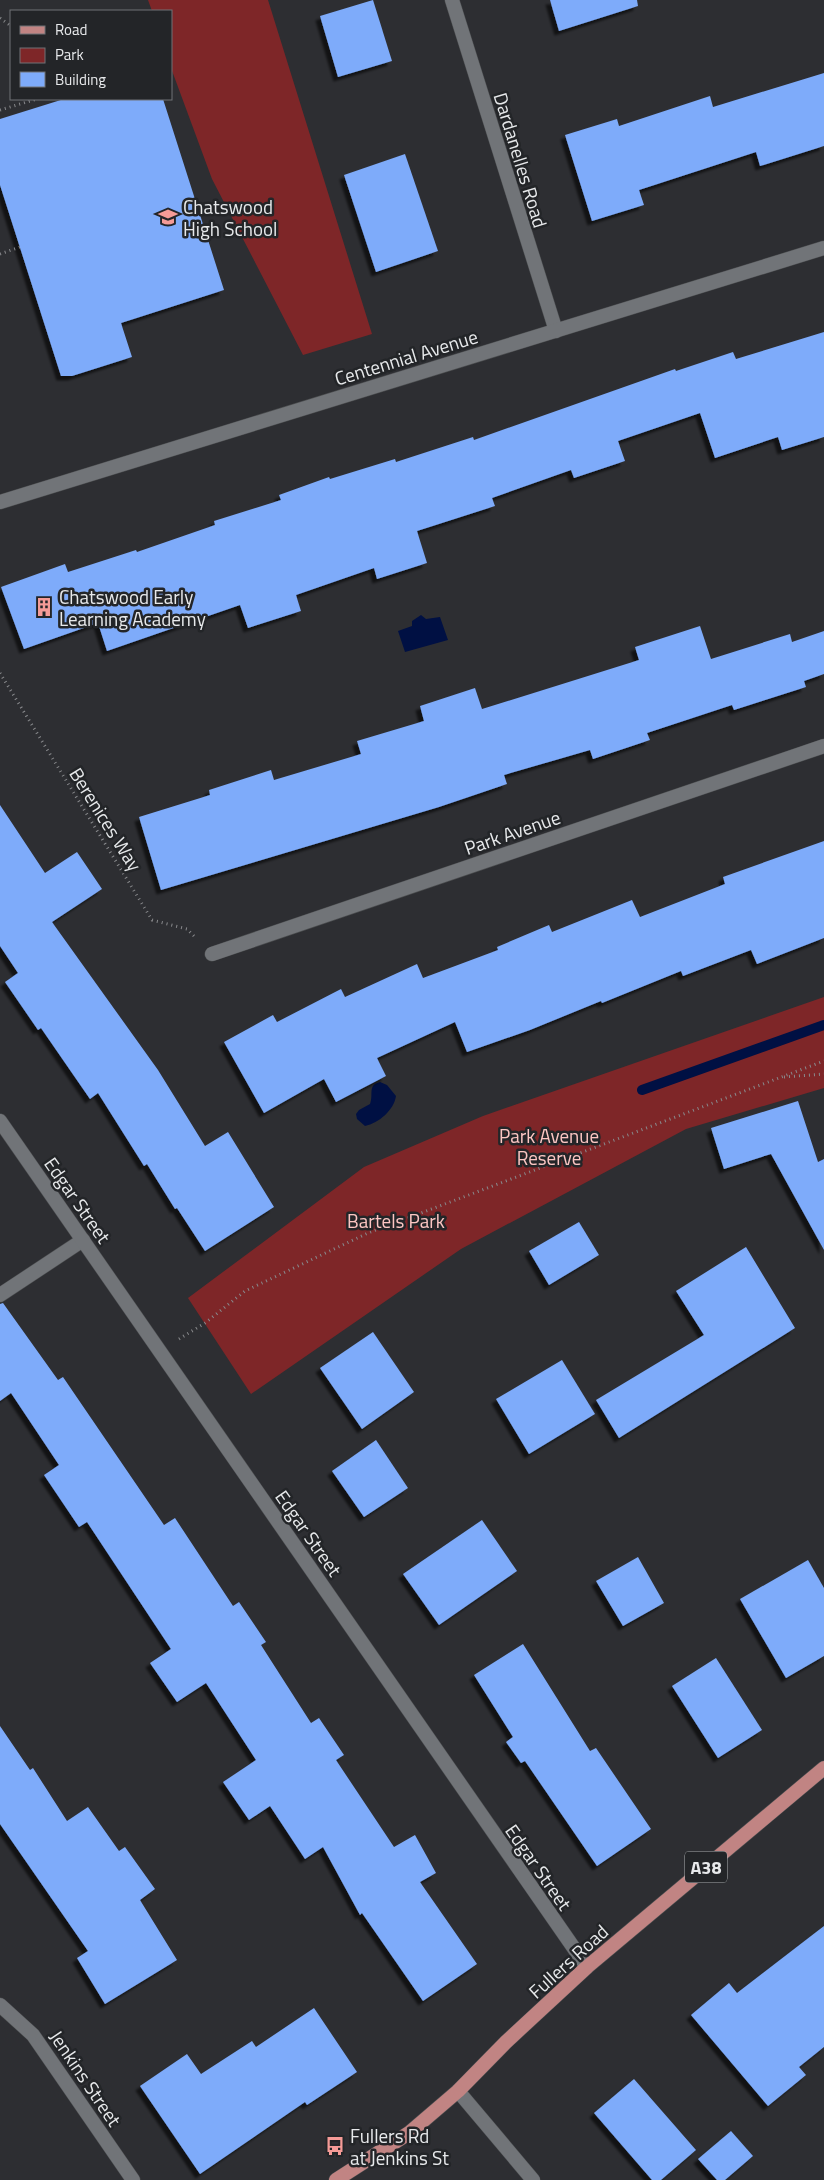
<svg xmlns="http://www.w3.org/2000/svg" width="824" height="2180" viewBox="0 0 824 2180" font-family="'Titillium Web',sans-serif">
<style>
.green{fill:#7e2628}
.water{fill:#001043}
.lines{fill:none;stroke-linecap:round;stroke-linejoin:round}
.stream{stroke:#001043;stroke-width:10}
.building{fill:#7eabfa;filter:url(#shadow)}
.service-casing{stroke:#4c4e50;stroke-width:15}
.minor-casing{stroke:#4c4e50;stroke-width:15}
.primary-casing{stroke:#4c4e50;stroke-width:15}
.path{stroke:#898a8d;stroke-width:3;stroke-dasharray:1 4;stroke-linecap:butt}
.service{stroke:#717478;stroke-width:14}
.minor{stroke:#717478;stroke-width:14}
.primary{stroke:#c18483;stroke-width:14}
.labels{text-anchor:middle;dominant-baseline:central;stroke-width:5;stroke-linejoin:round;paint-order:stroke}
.shield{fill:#232528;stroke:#acaeb0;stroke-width:1}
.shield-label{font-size:18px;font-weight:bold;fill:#e7e9eb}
.street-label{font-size:19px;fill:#e7e9eb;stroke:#232528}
.poi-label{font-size:19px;fill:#e7e9eb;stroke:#232528;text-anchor:start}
.park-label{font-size:19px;fill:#fcc6c3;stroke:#232528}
</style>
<defs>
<filter id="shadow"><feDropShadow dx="-4.5" dy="4.5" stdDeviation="1" flood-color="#0009"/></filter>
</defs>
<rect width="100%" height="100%" fill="#2d2e32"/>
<g class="green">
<path d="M148,0h120l104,334 -69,21 -91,-176 -41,-111v-57h-19z"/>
<path d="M824,997v91l-138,41 -225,120 -210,145 -63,-96 176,-131 119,-51z"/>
</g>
<g class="water">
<path d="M421,615l5,4 14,-2 8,23 -43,12 -7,-21 14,-5v-5z"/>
<path d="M380,1082l7,3 9,11c-2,14 -17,27 -31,30l-8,-7 -1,-5 3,-4 11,-6c4,-10 -3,-19 10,-22z"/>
</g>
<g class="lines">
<path class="stream" d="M642,1090l182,-65"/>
</g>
<g class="building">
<path d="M373,0l19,61 -54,16 -18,-61z"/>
<path d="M550,0h87l1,6 -79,25z"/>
<path d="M824,73v73l-64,20 -4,-14 -117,38 5,15 -52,16 -27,-86 52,-16 2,7 91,-30 3,11z"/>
<path d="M64,99h99l61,191 -103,33 11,34 -60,19h-11l-61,-191v-66z"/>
<path d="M405,154l33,97 -62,21 -32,-97z"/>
<path d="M824,332v105l-42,13 -4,-13 -63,21 -15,-45 -82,28 7,20 -51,17 -3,-8 -79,28 3,8 -78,25 10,32 -50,16 -3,-11 -78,27 5,16 -53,17 -8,-23 -133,46 -9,-28 -74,26 -23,-62 64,-23 3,8 68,-22 1,2 78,-27 -1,-4 67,-21 -2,-5 50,-18 1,2 65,-20 1,3 77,-25 1,3 201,-71 1,2 57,-19 3,7z"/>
<path d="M700,626l11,33 79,-25 2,8 32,-11v43l-20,7 2,6 -72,23 -2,-5 -85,28 3,7 -57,19 -3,-9 -86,25 3,9 -68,23 -278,83 -22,-73 71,-22 -1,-5 62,-20 3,10 87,-26 -4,-13 67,-20 -4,-15 55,-18 7,21 157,-49 -4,-13z"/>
<path d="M0,805l45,68 32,-21 25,37 -50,33 106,148 47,76 23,-14 46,75 -69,44 -28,-43 -2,1 -28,-45 -3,2 -46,-73 -8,6 -49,-71 -3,2 -33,-48 13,-9 -18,-27z"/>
<path d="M824,841v97l-67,26 -6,-14 -68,26 -2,-5 -79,32 -1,-2 -71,29 -63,22 -12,-30 -78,36 9,18 -50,26 -12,-23 -60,34 -40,-71 49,-27 4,7 64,-33 4,8 72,-33 6,14 75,-28 -1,-3 52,-22 3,7 80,-32 8,17 85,-33 -2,-7z"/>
<path d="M798,1101l20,61 6,-3v91l-53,-96 -47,15 -13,-41z"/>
<path d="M579,1222l20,33 -50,30 -20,-34z"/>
<path d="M746,1247l49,81 -176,110 -23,-38 108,-65 -28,-44z"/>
<path d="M3,1303l55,77 5,-3 101,148 11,-7 58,88 6,-4 27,40 -5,3 50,78 8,-5 25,37 -8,5 58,87 21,-12 21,38 -16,9 57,82 -54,37 -61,-88 -2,2 -37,-68 -18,12 -35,-53 -21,14 -26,-38 33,-22 -50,-77 -29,19 -27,-39 21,-14 -84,-127 -8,5 -35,-52 15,-10 -48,-72 -11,8v-97z"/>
<path d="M373,1332l41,60 -52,37 -42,-61z"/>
<path d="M562,1360l33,54 -66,40 -33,-55z"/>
<path d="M376,1440l32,48 -44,29 -32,-46z"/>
<path d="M482,1520l35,51 -78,54 -36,-51z"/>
<path d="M638,1557l26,46 -41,23 -27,-45z"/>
<path d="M808,1560l16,28v68l-38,22 -46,-79z"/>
<path d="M523,1644l67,107 6,-3 55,81 -54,37 -72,-105 -4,2 -15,-21 7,-5 -39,-62z"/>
<path d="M716,1658l46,72 -44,28 -46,-72z"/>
<path d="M0,1726l30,44 3,-2 34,53 21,-14 31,44 6,-4 30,42 -15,11 37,60 -72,44 -28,-46 11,-7 -88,-127z"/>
<path d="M824,1926v121l-25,20 7,8 -38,31 -77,-91 38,-32 8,10z"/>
<path d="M314,2008l43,64 -50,33 -2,-3 -105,72 -60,-88 47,-32 14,20 51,-33 4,6z"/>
<path d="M634,2079l62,71 -35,30h-9l-58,-67z"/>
<path d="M731,2131l22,25 -28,24h-8l-19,-21z"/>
</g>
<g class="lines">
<g class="service-casing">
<path id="service" d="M0,1295l83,-55"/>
</g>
<g class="minor-casing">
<g id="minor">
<path d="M452,0l104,331"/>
<path d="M0,502l824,-254"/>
<path d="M212,954l612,-208"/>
<path d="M0,1121l587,846"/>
<path d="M0,2005l33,30 100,145"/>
<path d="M458,2091l75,89"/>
</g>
</g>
<g class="primary-casing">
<path id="primary" d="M336,2180l73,-47 49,-42 48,-49 81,-75 237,-199"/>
</g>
<g class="path">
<path d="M0,18l11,8"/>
<path d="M0,110l37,-11"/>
<path d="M0,254l20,-7"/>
<path d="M0,673l152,247 35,9 9,9"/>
<path d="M784,1077l40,-3"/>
<path d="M179,1339l26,-16 40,-32 123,-58 456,-172"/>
</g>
<use href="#service" class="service"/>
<use href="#minor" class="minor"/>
<use href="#primary" class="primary"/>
</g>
<defs>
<g id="school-bare" transform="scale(1.5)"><path d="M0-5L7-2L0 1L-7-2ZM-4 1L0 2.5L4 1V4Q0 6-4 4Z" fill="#f59b97" stroke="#232528" stroke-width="2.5" paint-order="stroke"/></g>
<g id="building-bare" transform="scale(1.5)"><path d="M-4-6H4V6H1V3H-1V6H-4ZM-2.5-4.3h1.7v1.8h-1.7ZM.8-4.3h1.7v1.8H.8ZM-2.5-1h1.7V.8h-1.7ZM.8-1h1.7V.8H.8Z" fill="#f59b97" stroke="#232528" stroke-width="2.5" paint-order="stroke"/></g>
<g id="bus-bare" transform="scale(1.5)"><path d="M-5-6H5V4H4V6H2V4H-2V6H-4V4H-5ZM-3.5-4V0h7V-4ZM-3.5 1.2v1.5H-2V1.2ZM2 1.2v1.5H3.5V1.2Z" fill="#f59b97" stroke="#232528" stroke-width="2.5" paint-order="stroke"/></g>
</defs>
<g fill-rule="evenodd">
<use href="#school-bare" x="168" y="217"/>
<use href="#building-bare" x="44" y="607"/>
<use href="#bus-bare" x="335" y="2146"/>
</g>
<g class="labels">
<rect class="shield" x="685" y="1851.5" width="42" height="31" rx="4"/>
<g class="shield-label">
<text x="706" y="1867">A38</text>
</g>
<g class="street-label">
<text transform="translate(521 160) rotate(73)">Dardanelles Road</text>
<text transform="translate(406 357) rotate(-17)">Centennial Avenue</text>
<text transform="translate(106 819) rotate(58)">Berenices Way</text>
<text transform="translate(512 832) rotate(-19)">Park Avenue</text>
<text transform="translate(78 1200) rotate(55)">Edgar Street</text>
<text transform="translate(309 1533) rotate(55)">Edgar Street</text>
<text transform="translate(539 1867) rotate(55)">Edgar Street</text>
<text transform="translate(568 1961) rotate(-42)">Fullers Road</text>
<text transform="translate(86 2078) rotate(56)">Jenkins Street</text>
</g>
<g class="poi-label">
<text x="183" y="206">Chatswood<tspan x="183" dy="22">High School</tspan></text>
<text x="59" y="596">Chatswood Early<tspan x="59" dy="22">Learning Academy</tspan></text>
<text x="350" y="2135">Fullers Rd<tspan x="350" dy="22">at Jenkins St</tspan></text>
</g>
<g class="park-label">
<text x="549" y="1135">Park Avenue<tspan x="549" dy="22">Reserve</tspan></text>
<text x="396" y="1220">Bartels Park</text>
</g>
</g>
<rect x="10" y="10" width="162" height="90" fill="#232528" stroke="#717376"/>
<rect x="20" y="26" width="25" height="8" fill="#c18483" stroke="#717376"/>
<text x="55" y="35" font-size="15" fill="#e7e9eb">Road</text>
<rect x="20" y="48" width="25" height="15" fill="#7e2628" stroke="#717376"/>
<text x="55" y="60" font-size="15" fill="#e7e9eb">Park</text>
<rect x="20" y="72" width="25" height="15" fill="#7eabfa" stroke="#717376"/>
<text x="55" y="85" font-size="15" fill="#e7e9eb">Building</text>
</svg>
